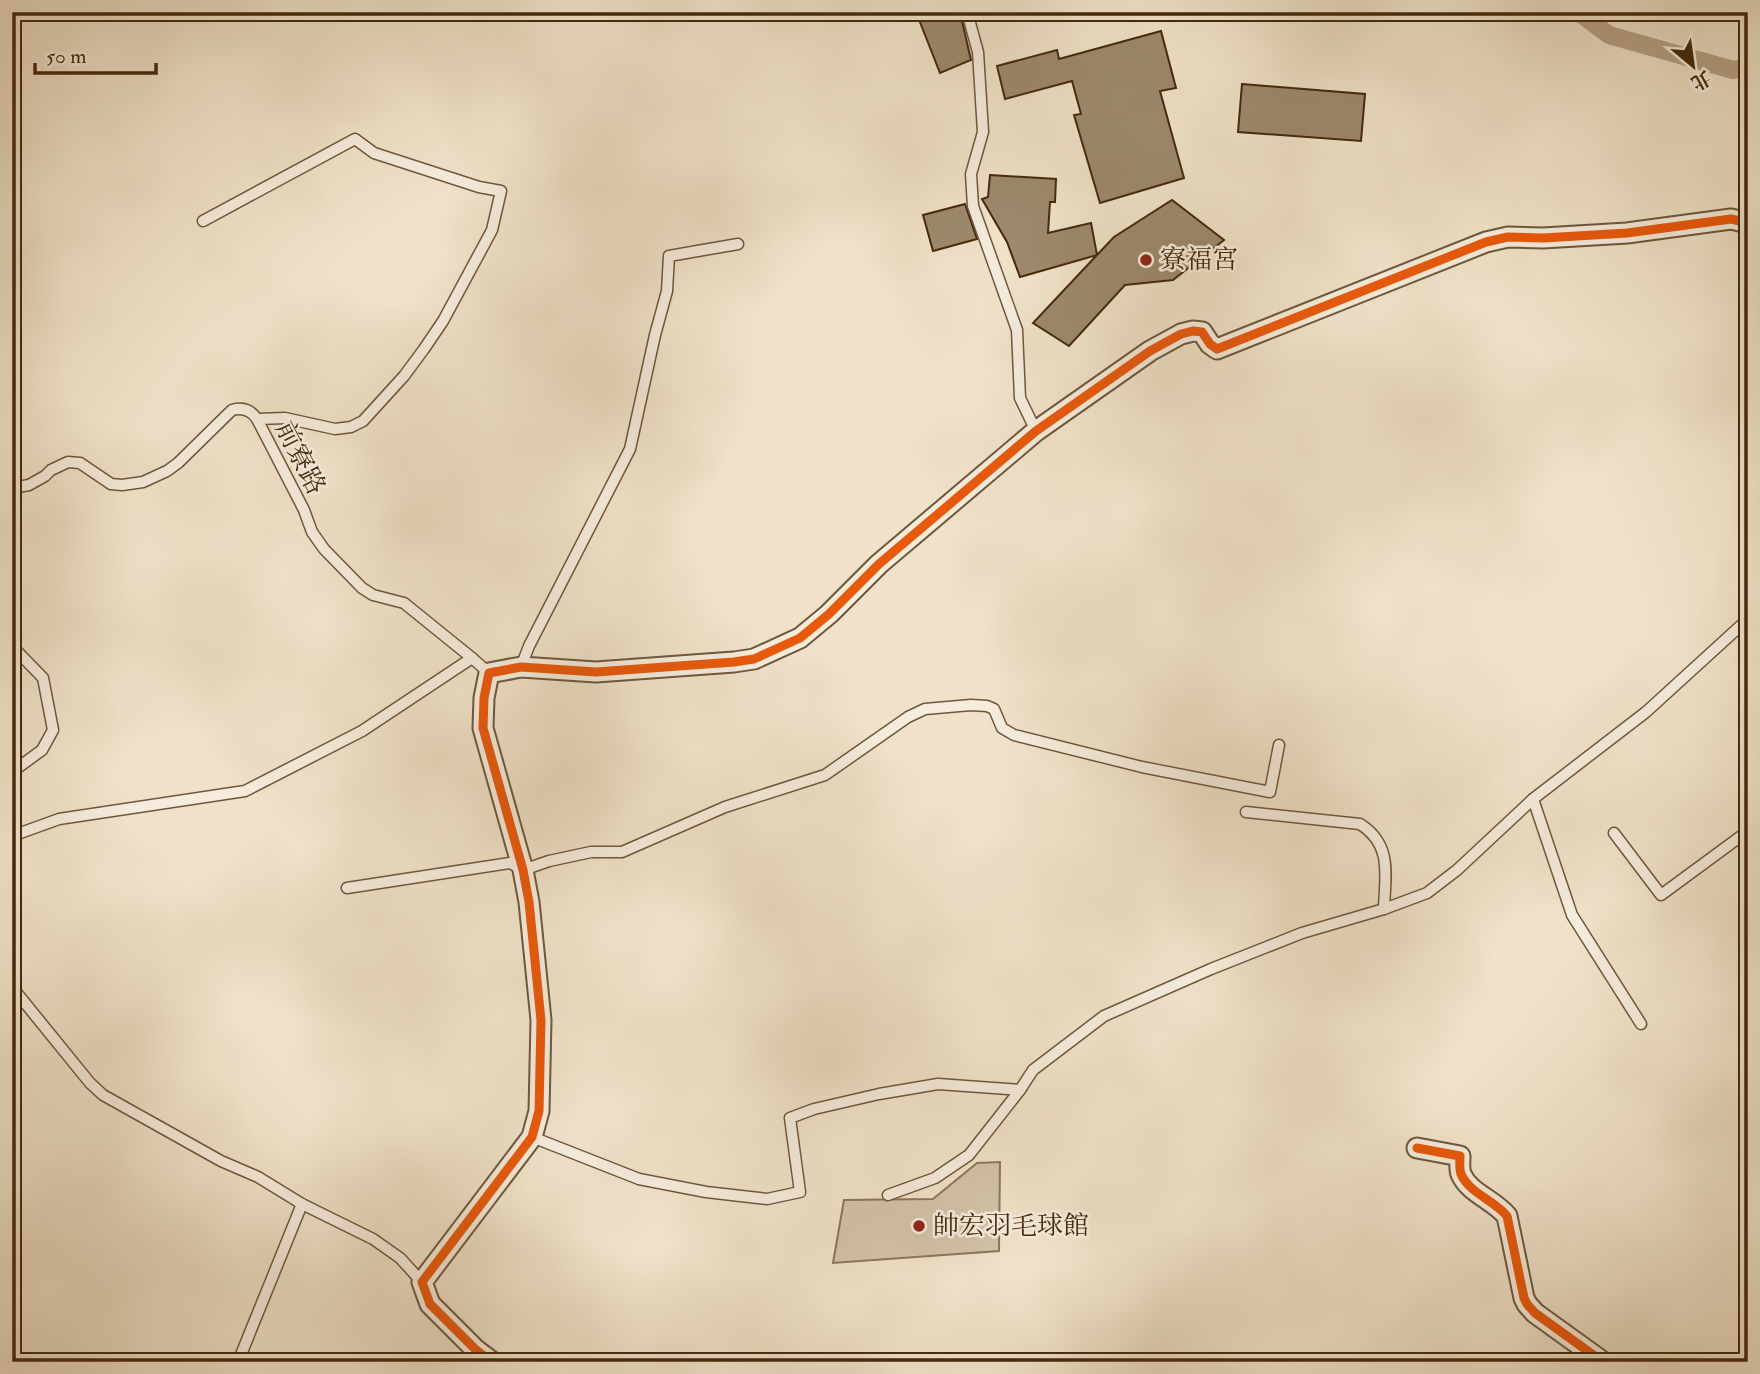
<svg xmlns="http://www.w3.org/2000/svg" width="1760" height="1374" viewBox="0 0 1760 1374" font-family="'IM FELL Double Pica','Noto Serif TC',serif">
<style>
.green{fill:#d2c3a9;stroke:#8b765a;stroke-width:2}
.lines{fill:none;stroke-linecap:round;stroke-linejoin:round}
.canal{stroke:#b5a388;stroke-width:18}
.building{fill:#9d896e;stroke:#44290b;stroke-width:2}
.service-casing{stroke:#6f573a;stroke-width:13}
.minor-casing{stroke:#6f573a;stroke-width:23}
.service{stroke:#f5ecdc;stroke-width:10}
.minor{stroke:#f5ecdc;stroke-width:19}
.cycleway-casing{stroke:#f5ecdc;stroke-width:13}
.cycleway{stroke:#e8590c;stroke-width:9}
.poi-dot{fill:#8f2418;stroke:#f5ecdc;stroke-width:2.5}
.labels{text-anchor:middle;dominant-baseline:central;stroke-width:5;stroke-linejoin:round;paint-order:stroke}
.poi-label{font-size:26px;fill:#44290b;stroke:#f5ecdc;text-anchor:start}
.street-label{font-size:26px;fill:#44290b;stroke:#f5ecdc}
</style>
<rect width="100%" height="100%" fill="#efe2c9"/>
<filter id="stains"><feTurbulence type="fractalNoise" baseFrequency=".00286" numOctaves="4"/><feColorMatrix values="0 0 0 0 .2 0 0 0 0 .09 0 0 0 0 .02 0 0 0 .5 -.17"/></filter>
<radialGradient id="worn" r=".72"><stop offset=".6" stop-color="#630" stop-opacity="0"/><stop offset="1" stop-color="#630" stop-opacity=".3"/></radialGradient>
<path class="green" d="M1000,1162l-1,89 -166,12 11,-63 89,-1 44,-36z"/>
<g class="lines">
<path class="canal" d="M1578,12l31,23 124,35 15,-2"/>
</g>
<g class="building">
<path d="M931,12h29l11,48 -31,13 -22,-56z"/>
<path d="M1161,31l15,57 -16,3 24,87 -84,25 -26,-88 7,-1 -9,-33 -67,18 -8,-33 60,-16 2,9z"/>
<path d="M1242,84l123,10 -4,47 -123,-9z"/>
<path d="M990,175l66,4 -1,23h-5l-2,31 43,-10 6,32 17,-18 58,-37 52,40 -51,40 -48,5 -56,61 -36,-23 64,-68 -77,22 -13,-35 -25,-43 6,-2z"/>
<path d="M965,204l12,35 -44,12 -10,-36z"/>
</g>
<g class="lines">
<g class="service-casing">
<g id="service">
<path d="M967,12l11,40 5,80 -12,42 2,32 44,124 3,68 16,33"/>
<path d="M203,221l152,-82 19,14 105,34 22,4 -9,39 -49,91 -19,28 -20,27 -41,45 -12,6 -16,2 -50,-11 -28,1"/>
<path d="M12,488l17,-3 16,-9 6,-6 17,-8 12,1 31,21 11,1 21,-3 24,-11 11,-8 54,-53c11,-3 19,0 25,9l47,91 8,22 12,17 38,39 11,7 31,8 68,55 17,15"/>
<path d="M12,646l31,32 10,52 -11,20 -30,22"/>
<path d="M521,667l8,-21 101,-197 25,-114 12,-44 2,-35 69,-12"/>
<path d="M1533,799l39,116 69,109"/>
<path d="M1246,812l114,12c33,21 25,51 24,85"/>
<path d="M1614,833l47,62 87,-64"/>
<path d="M12,836l47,-17 186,-28 117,-60 110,-73"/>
<path d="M347,888l163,-25 13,7 26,-9 42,-9h31l103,-45 100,-32 83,-58 17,-8 46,-4 16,1 7,3 8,19 12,7 128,32 128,25 9,-47"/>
<path d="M12,987l78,96 13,12 118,66 37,16 44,27 71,35 27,19 22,24"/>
<path d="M532,1137l107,42 67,13 61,7 33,-7 -10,-74 24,-9 65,-15 59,-10 82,6 13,-20 71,-54 107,-47 91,-36 82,-24 43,-16 30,-23 76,-71 113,-87 102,-93"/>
<path d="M888,1195l47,-17 34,-23 51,-65"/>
<path d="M238,1362l64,-158"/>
</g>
</g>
<g class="minor-casing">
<g id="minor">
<path d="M1417,1148l43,8c0,5 -1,13 1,18 8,19 33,26 46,42l17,82 3,6 8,9 68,49"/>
<path d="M492,1362l-17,-13 -45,-45 -8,-22 110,-145 7,-26 2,-91 -12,-118 -6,-32 -40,-142 1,-30 5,-25 32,-6 75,5 138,-10 20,-3 46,-21 29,-24 50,-50 157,-133 114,-80 31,-17 12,-3 9,1 8,12 7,5 269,-107 22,-5 35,1 84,-5 104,-14 17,4"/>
</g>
</g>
<use href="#service" class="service"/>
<use href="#minor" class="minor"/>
<g class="cycleway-casing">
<g id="cycleway">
<path d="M1417,1148l43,8c0,5 -1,13 1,18 8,19 33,26 46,42l17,82 3,6 8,9 68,49"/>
<path d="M492,1362l-17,-13 -45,-45 -8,-22 110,-145 7,-26 2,-91 -12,-118 -6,-32 -40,-142 1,-30 5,-25 32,-6 75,5 138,-10 20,-3 46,-21 29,-24 50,-50 157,-133 114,-80 31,-17 12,-3 9,1 8,12 7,5 269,-107 22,-5 35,1 84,-5 104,-14 17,4"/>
</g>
</g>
<use href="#cycleway" class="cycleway"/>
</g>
<g class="poi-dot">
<circle cx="1146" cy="260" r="7"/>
<circle cx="919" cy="1226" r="7"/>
</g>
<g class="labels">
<g class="poi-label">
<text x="1160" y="260">寮福宮</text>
<text x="933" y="1226">帥宏羽毛球館</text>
</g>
<g class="street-label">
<text transform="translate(300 458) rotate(63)">前寮路</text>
</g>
</g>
<rect width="1760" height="1374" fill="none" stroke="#efe2c9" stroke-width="42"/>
<rect x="14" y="14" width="1732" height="1346" fill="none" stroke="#44290b" stroke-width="3.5"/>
<rect x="21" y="21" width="1718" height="1332" fill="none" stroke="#44290b" stroke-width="2"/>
<g transform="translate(1693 66) rotate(151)" stroke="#f5ecdc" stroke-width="5" paint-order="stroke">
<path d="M0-5L12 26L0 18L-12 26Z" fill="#44290b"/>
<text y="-10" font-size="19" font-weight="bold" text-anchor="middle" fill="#44290b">北</text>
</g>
<path d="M35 63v10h121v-10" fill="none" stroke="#44290b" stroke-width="3.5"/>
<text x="46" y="63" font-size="21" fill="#44290b" stroke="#f5ecdc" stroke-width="5" paint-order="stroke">50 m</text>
<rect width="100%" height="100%" filter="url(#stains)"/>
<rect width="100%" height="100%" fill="url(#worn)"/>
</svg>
